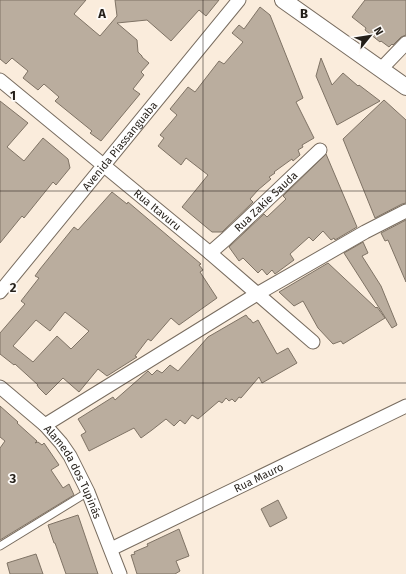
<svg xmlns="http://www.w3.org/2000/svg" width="406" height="574" viewBox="0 0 406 574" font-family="'Fira Sans',sans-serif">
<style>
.building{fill:#baad9e;stroke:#7f7365;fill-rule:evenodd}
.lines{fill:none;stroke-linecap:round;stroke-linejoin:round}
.service-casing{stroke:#786c5f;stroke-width:9}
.minor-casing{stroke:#786c5f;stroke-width:15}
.tertiary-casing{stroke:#786c5f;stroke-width:18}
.service{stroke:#fff;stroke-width:7}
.minor{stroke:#fff;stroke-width:13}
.tertiary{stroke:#fff;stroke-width:16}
.grid{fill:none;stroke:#241f19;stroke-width:1;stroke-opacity:0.55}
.labels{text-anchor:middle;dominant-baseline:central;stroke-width:3.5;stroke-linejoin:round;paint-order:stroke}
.street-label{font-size:11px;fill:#241f19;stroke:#fefbf8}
.grid-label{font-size:13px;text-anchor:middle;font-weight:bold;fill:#241f19;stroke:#fefbf8;stroke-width:3.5;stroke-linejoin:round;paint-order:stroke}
</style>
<rect width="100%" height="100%" fill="#faecdc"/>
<g class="building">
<path d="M0,0h86l-12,14 26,22 17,-20 -2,-16h104l-13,16 -7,-6 -28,31 -24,-21 -30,3 20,17 1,12 4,4v1l7,6 -8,9 3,3 -11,14 7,5 -39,47 -11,-8 2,-2 -37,-30 4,-4 -15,-13 -6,6 -15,-12 5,-7 -16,-13 -6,6 -6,-5z"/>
<path d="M365,0h41v35l-5,2 -8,8 -1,-1 -3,3 -8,-6 -1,1 -15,-12 1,-2 -14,-11z"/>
<path d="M260,7l10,8 33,83 -7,4 18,36 -12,7 1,2 -5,3 2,5 -7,6 -1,-2 -18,13 1,1 -6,4 2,2 -13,11 -8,9 3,3 -31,30h-10l-30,-25 26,-32 -22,-17 -5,7 -23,-19 6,-8 -4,-3 17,-20 -7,-6 18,-22 7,5 24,-31 5,3 19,-22 -11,-9 7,-8 5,4z"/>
<path d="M321,58l11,27 11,-12 15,13 1,-1 21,16 -43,24 -21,-49z"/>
<path d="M384,100l22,20v83l-4,1 -27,14 -32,-79z"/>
<path d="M0,101l28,22 -21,24 17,14 19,-23 25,21 2,9 -14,17 -3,-3 -29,36 -2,-2 -22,27z"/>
<path d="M326,154l31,73 -22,13 -1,-2 -3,2 -8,-9 -10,10 -4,-4 -19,17 4,6 -19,14 -3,-4 -5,5 -5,-6 -4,4 -15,-15 -4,3 -10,-14 35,-33 3,3 19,-18 -3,-3z"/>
<path d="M112,192l15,12 1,-2 73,62 -2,1 4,5 -3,2 17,26 -38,27 -8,-7 -20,23 -3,-2 -13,17 2,1 -30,19 -9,-7 -19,23 -16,-14 -17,17 -7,-7 -2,-3h1l-23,-21 -1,1 -14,-11v-21l25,-29 -4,-3 18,-23 -4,-2 5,-7 34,-42 4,3zM65,312l24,19 -18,18 -14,-13 -24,26 -20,-16 23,-26 14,11z"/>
<path d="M406,220v62l-18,-42 -3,1 -4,-8z"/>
<path d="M363,242l5,11 -6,3 19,30 16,39 -5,3 -48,-75z"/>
<path d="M328,263l48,45 1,-1 8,11 -42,26 -2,-3 -8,3 -15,-16 -15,-27 -9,5 -15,-14z"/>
<path d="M246,315l3,4h1l3,4 5,-3 19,34 11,-6 9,15 -35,20 -3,-6 -18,21 -2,-1 -4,5 -3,-3 -3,2 -3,-3 -4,5 -3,-2 -21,18 -6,-4 -7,9 -5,-4 -6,6 -8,-7 -14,11 -11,8 -7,-10 -45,23 -8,-16 5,-3 -8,-13 35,-22 2,3 33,-29 4,4 5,-5 5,3 8,-8 8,6 30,-34z"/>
<path d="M0,406l18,16 -1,1 20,18 -2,2 3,-1 4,3 2,-2 15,22 -8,5 12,18 6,-4 5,11 -74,45v-92l5,-7 -5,-4z"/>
<path d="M278,500l9,18 -17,9 -9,-18z"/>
<path d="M78,515l20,59h-32l-11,-31h-1l-6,-18z"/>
<path d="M179,529l10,27 -13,5 4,10 -5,3h-38l-6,-19 4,-1 -1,-2 14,-6 -1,-2z"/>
<path d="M36,554l7,20h-33l-3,-11z"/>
</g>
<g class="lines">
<g class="service-casing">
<path id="service" d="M0,546l88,-54"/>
</g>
<g class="minor-casing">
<g id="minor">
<path d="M381,69l25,-26"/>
<path id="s1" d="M0,80l210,173 103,89"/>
<path id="s2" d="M210,253l16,-14 94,-89"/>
<path id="s3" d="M0,292l239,-292"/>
<path id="s4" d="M0,387l45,38 16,18 9,13 18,36 32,82"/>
<path d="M45,425l212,-131 108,-62 41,-21"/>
<path id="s5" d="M111,549l295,-143"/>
</g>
</g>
<g class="tertiary-casing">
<path id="tertiary" d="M283,0l123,87"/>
</g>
<use href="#service" class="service"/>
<use href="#minor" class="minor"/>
<use href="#tertiary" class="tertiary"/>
</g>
<path class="grid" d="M203,0v574M0,191h406M0,383h406"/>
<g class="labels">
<g class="street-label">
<text stroke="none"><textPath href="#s3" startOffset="189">Avenida Piassanguaba</textPath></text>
<text stroke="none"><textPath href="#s2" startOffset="76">Rua Zakie Sauda</textPath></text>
<text stroke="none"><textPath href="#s1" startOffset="204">Rua Itavuru</textPath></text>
<text stroke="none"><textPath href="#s4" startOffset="114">Alameda dos Tupinás</textPath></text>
<text stroke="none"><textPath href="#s5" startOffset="164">Rua Mauro</textPath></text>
</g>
</g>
<g class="grid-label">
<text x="102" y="18">A</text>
<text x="304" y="18">B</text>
<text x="13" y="100">1</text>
<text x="13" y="292">2</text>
<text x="13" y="483">3</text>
</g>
<g transform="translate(370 36) rotate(60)" stroke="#fefbf8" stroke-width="3" paint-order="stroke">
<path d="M0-3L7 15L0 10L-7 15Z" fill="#241f19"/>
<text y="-6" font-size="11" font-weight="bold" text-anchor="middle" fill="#241f19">N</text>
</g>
</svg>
